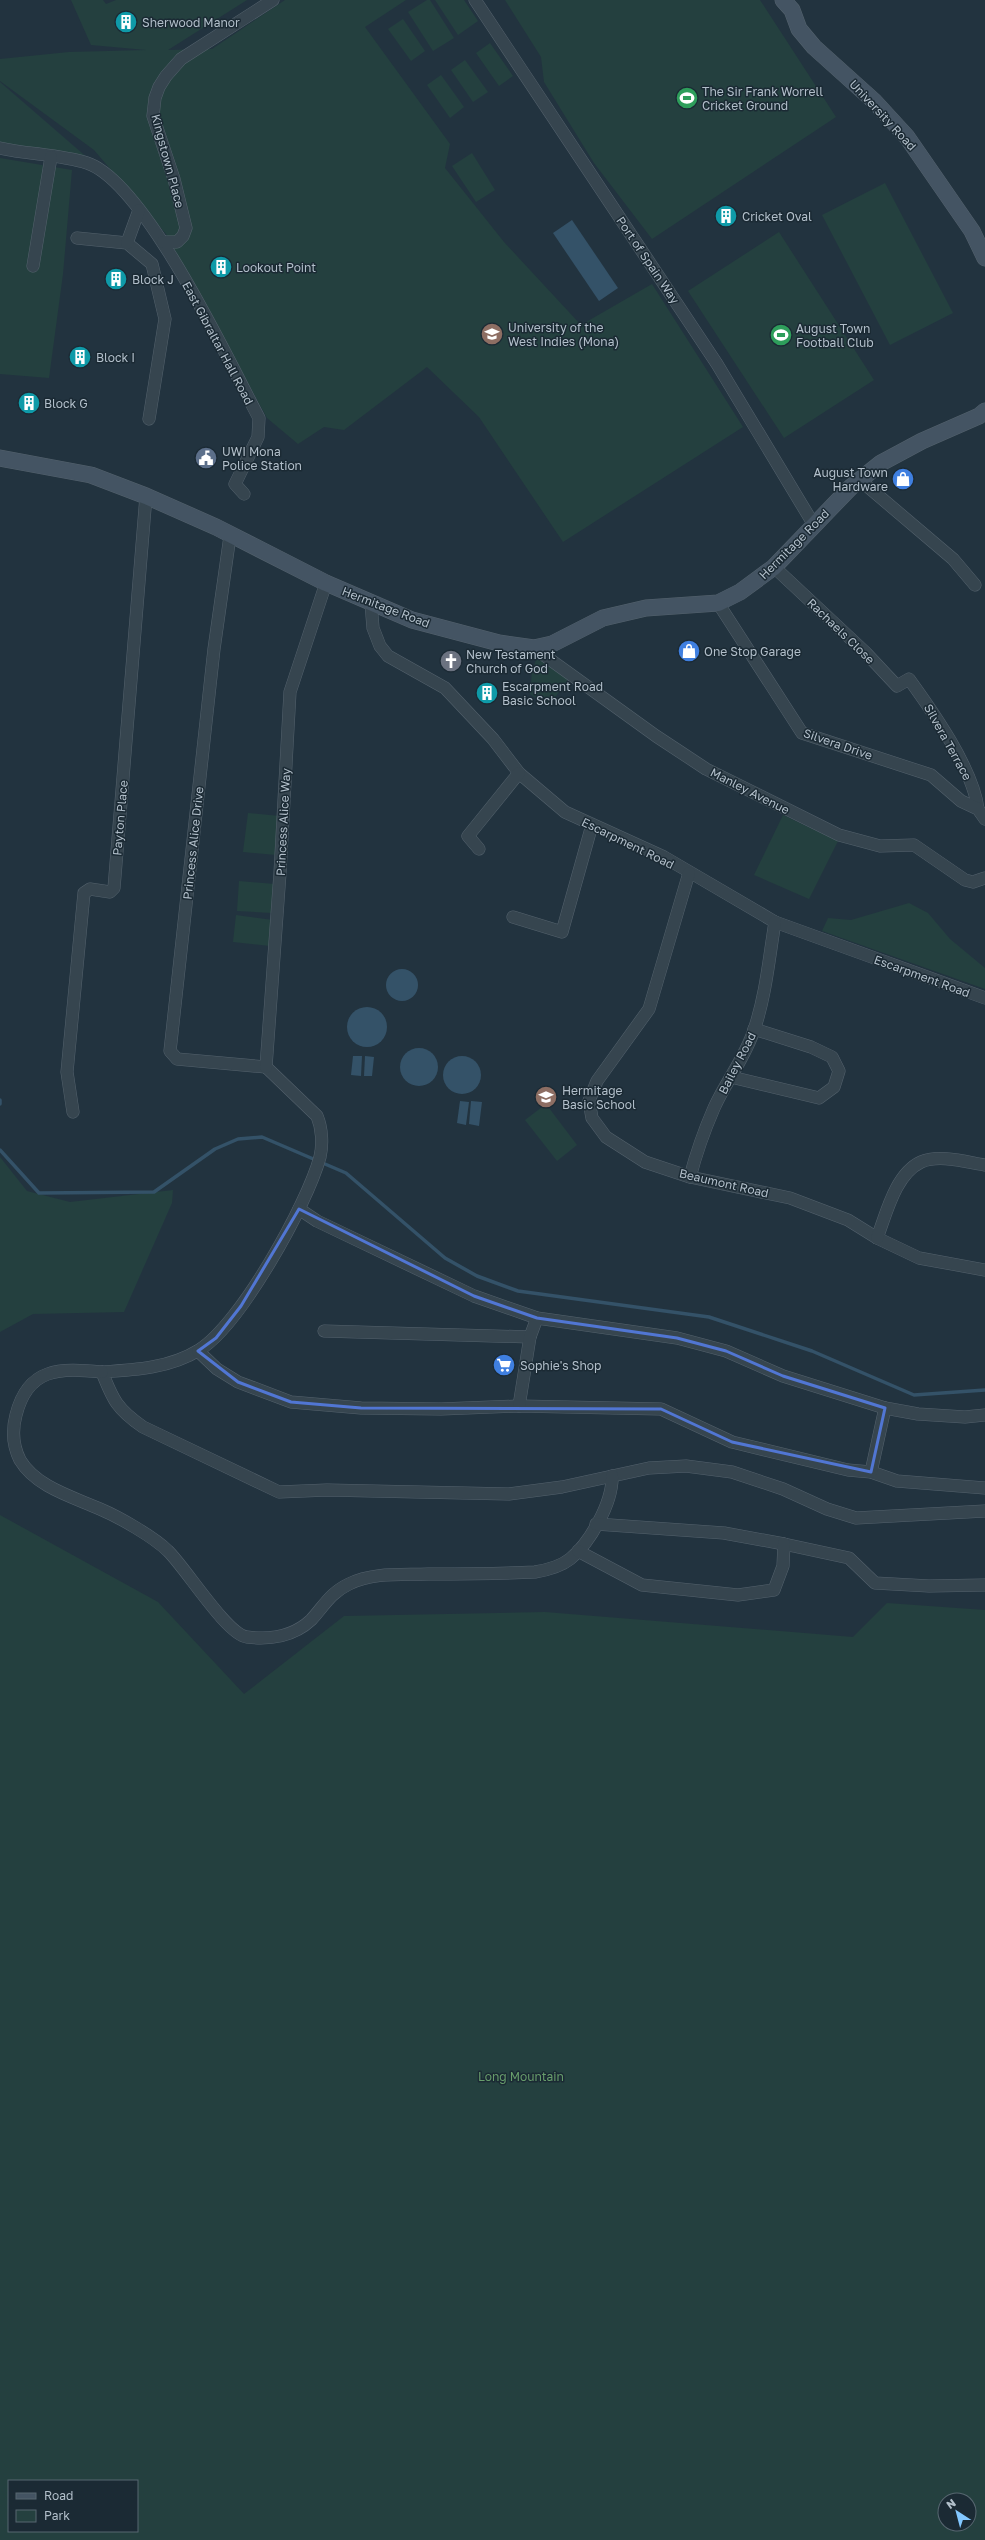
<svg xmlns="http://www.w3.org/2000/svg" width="985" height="2540" viewBox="0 0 985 2540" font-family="'Golos Text',sans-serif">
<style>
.green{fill:#24403f;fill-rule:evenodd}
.water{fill:#345268}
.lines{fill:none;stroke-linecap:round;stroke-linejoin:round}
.stream{stroke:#345268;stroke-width:3.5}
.street-casing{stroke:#54626d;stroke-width:13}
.secondary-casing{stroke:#54626d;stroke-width:17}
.street{stroke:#36454f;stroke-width:12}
.secondary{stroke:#445463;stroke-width:16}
.marked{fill:none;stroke:#5176d3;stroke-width:3;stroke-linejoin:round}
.labels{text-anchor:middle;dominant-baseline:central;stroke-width:3;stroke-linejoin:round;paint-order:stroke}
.poi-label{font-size:12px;fill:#b2bfca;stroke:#1b2a34;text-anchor:start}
.street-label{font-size:12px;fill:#b2bfca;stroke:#1b2a34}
.park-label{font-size:12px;fill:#679d6b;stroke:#1b2a34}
</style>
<rect width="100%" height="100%" fill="#22333f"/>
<g class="green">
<path d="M71,0h32l3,4 10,-4h131l-79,50 44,-1 73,-49h121l-41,27 85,117 -5,24 59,74 77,83 71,-41 91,143 -180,115 -84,-125 -52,-50 -83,63 -20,-3 -26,17 -31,-26 -101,-184 -72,-84 -94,-69v-22l69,-7 77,-2 -55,-5z"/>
<path d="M427,0h3l24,38 -21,13 -25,-39z"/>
<path d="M435,0h29l14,21 -20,14z"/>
<path d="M505,0h255l76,117 -184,122 -58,-76 -50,-81 -3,-25z"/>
<path d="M403,19l22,32 -14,10 -23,-32z"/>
<path d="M490,43l23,33 -14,10 -23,-33z"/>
<path d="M465,60l23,32 -15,10 -22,-32z"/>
<path d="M441,75l23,32 -14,11 -23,-33z"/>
<path d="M0,82l90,78 -90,-17z"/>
<path d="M472,153l23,37 -19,12 -24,-36z"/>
<path d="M0,158l72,12 -9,104 -14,104 -49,-4z"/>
<path d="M885,183l68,130 -63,32 -68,-130z"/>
<path d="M779,232l95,148 -90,58 -96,-147z"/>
<path d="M538,654l34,20 -24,33 -18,-13 2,-23z"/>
<path d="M248,813l32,3 -4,39 -33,-3z"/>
<path d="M783,815l55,26 -29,58 -55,-24z"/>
<path d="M239,881l36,3 -3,29 -35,-2z"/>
<path d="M909,903l19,10 22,26 35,29v21l-163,-58 6,-13 23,2z"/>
<path d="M236,915l37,5 -3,26 -37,-4z"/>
<path d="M546,1104l31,41 -20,16 -32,-41z"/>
<path d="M0,1157l27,34 43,11 103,-12 -1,13 -48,109 -91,2 -33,18z"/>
<path d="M0,1515l158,87 86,92 100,-78 201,-4 308,25 34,-34 98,7v930h-985zM9,2481h128v50h-128zM945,2500h24v24h-24z"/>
</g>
<g class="water">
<path d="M572,220l46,68 -19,13 -46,-68z"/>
<circle cx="402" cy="985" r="16"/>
<circle cx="367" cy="1027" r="20"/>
<circle cx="419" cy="1067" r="19"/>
<path d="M353,1056h9l-1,20 -10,-1z"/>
<path d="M365,1056l9,1 -2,19h-8z"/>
<circle cx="462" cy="1075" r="19"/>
<path d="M460,1101l9,1 -3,23 -9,-2z"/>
<path d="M471,1101l11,1 -3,24 -10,-2z"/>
</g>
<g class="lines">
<g class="stream">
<path d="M0,1100v4"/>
<path d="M0,1150l39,43 115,-1 61,-43 23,-10 24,-2 84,36 99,85 32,18 41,15 191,26 103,34 102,44 71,-5"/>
</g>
<g class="street-casing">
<g id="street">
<path d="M475,0l242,364 97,161"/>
<path d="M0,148c27,6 62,7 87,15 58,19 141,197 172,255l-1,19 -23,47 9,10"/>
<path d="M77,238l50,5 25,21 13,55 -16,100"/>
<path d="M163,242h14l6,-6 3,-8 -12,-49 -21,-63 2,-18 4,-11 7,-11 15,-17 92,-59"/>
<path d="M127,243l12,-33"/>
<path d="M33,266l18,-109"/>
<path d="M860,480l93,79 22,26"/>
<path d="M230,536l-16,113 -44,402 7,8 89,8"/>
<path d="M774,567l92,86 31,33 12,-7c24,33 64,90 69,130"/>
<path d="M371,603l2,25 7,18 8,10 57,32 48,51 26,34 46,39 99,45 111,65 210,76"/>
<path d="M718,603l84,130 129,42 30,26 17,8 7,10"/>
<path d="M534,648l122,88 50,33 133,66 41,11 34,-1 51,35 8,2 12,-4"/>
<path d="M479,849l-11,-13 51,-63"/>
<path d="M689,873l-40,136 -52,72 -8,20 3,17 14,19 39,25 45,15 100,21 58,22 29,18 42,20 66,12"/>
<path d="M513,917l49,15 30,-107"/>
<path d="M266,1067l51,49c5,12 6,28 3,41 -13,48 -80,168 -121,193 -29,18 -64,20 -97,22 11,28 15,37 41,55l136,65 48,-2 182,4 53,-7 87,-19 37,-2 46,6 51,17 44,20 29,9 129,-7"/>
<path d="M266,1067l14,-194 10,-181 36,-109"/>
<path d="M731,1077l88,21 15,-11 5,-16 -7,-14 -21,-10 -57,-18"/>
<path d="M73,1112l-6,-40 17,-179 6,-4 20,3 4,-4 32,-392"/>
<path d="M690,1177c6,-23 14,-46 24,-69 12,-27 31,-50 40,-78 12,-35 15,-72 21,-108"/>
<path d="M299,1209l18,12 157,75 63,22 140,20 49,13 57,25 102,32 33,6 47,3 20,-2"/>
<path d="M877,1238c9,-23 18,-64 44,-76 18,-8 45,0 64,3"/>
<path d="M324,1331l206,6"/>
<path d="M198,1351l19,18 21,13 53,20 70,6 80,1 78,-3 142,3 71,33 116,28 23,2 26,9 88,7"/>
<path d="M102,1372c-42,-4 -74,-5 -86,43 -4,15 -3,31 4,45 16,27 53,37 80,49 19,8 54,28 68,42 17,16 59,84 79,86 23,3 47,-1 64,-17 13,-14 19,-27 38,-36 24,-12 53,-9 79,-10 36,0 72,0 107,-2 12,-2 25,-5 35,-13 20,-16 43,-57 42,-83"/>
<path d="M519,1406l11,-69 7,-19"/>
<path d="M871,1472l14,-64"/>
<path d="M596,1524l128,9 60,11 65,14 26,25 54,3 56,-1"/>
<path d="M578,1551l64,34 96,10 36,-5 9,-24 1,-22"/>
</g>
</g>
<g class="secondary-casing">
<g id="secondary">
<path d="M783,0l9,10 7,19 15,18 60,54 33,36 65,94 13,27"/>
<path d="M0,458l91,17 55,21 70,31 110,56 86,37 87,23 35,5 18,-4 51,-26 43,-10 72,-5 22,-11 34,-25 77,-80 30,-24 41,-22 57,-25 6,-5"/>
</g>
</g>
<use href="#street" class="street"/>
<use href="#secondary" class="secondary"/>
</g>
<path class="marked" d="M299,1209l175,87 63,22 140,20 49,13 57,25 102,32 -14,64 -139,-30 -71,-33 -300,-1 -70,-6 -53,-20 -40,-31 18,-13 25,-32z"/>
<defs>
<g id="building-disc" transform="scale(1.15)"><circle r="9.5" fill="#0f9aa8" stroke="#1b2a34"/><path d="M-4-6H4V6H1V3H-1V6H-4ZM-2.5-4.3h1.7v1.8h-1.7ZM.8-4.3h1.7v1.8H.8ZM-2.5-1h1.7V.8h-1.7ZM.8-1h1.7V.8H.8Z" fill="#fff"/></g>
<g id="stadium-disc" transform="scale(1.15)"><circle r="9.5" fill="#2e9e5b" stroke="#1b2a34"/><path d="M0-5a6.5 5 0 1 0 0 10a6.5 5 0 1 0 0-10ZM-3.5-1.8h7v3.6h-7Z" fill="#fff"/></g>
<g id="university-disc" transform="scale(1.15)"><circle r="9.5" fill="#8d6e63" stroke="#1b2a34"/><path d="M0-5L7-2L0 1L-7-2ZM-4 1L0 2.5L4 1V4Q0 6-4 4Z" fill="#fff"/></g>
<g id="civic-disc" transform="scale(1.15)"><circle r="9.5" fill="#5c6f8a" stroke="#1b2a34"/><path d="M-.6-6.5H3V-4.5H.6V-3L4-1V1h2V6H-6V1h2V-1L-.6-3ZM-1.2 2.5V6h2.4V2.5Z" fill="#fff"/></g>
<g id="shop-disc" transform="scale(1.15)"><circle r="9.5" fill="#3f7fe0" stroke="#1b2a34"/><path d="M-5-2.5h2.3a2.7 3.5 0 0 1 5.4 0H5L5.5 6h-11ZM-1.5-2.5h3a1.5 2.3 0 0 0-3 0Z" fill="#fff"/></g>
<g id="church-disc" transform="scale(1.15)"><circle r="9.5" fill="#6b7280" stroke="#1b2a34"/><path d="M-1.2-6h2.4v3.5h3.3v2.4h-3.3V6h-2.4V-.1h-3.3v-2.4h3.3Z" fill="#fff"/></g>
<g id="school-disc" transform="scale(1.15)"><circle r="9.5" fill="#8d6e63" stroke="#1b2a34"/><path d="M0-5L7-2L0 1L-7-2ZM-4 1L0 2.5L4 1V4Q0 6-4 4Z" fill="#fff"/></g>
<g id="supermarket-disc" transform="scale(1.15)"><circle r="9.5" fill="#3f7fe0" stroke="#1b2a34"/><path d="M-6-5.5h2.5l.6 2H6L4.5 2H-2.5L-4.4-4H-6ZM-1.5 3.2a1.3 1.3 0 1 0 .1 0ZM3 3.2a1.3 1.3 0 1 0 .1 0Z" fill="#fff"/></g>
</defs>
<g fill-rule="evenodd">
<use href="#building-disc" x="126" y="22"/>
<use href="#stadium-disc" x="687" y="98"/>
<use href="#building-disc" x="726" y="216"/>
<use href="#building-disc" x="221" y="267"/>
<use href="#building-disc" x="116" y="279"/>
<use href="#university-disc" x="492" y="334"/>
<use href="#stadium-disc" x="781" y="335"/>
<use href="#building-disc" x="80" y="357"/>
<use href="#building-disc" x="29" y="403"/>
<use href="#civic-disc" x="206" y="458"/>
<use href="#shop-disc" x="903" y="479"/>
<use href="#shop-disc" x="689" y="651"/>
<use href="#church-disc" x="451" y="661"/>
<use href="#building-disc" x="487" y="693"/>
<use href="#school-disc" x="546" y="1097"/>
<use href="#supermarket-disc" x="504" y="1365"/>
</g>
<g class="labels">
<g class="poi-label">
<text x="142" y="22">Sherwood Manor</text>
<text x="702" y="91">The Sir Frank Worrell<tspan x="702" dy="14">Cricket Ground</tspan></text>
<text x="742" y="216">Cricket Oval</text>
<text x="236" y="267">Lookout Point</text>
<text x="132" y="279">Block J</text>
<text x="508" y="327">University of the<tspan x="508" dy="14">West Indies (Mona)</tspan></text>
<text x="796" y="328">August Town<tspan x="796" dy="14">Football Club</tspan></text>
<text x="96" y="357">Block I</text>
<text x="44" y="403">Block G</text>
<text x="222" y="451">UWI Mona<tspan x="222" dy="14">Police Station</tspan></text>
<text x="888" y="472" text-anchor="end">August Town<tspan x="888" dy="14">Hardware</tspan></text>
<text x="704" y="651">One Stop Garage</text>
<text x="466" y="654">New Testament<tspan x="466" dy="14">Church of God</tspan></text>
<text x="502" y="686">Escarpment Road<tspan x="502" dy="14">Basic School</tspan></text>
<text x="562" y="1090">Hermitage<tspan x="562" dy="14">Basic School</tspan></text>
<text x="520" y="1365">Sophie's Shop</text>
</g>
<g class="street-label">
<text transform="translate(883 115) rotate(47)">University Road</text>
<text transform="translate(168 161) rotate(75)">Kingstown Place</text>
<text transform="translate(648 260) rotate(56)">Port of Spain Way</text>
<text transform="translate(218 343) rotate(62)">East Gibraltar Hall Road</text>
<text transform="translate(794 544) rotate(-45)">Hermitage Road</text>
<text transform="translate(386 607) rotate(21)">Hermitage Road</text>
<text transform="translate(841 631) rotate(44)">Rachaels Close</text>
<text transform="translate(948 742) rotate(61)">Silvera Terrace</text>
<text transform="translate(838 744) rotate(19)">Silvera Drive</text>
<text transform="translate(750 791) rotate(27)">Manley Avenue</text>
<text transform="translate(120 818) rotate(-85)">Payton Place</text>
<text transform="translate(283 822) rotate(-87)">Princess Alice Way</text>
<text transform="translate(193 843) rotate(-84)">Princess Alice Drive</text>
<text transform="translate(628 843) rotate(26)">Escarpment Road</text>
<text transform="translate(922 976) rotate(20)">Escarpment Road</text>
<text transform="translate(737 1063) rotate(-63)">Bailey Road</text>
<text transform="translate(724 1183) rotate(13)">Beaumont Road</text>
</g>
<g class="park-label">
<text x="521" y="2076">Long Mountain</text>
</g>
</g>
<rect x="8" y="2480" width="130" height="52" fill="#1b2a34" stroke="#576670"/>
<rect x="16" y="2493" width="20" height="6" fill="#445463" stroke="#576670"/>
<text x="44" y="2500" font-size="12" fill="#b2bfca">Road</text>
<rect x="16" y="2510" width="20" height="12" fill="#24403f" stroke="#576670"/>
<text x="44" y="2520" font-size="12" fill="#b2bfca">Park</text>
<g transform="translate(957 2512) rotate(324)"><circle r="19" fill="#1b2a34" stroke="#576670"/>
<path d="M0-3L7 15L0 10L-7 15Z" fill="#82c7ff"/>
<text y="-6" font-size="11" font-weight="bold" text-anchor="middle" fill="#b2bfca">N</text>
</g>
</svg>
